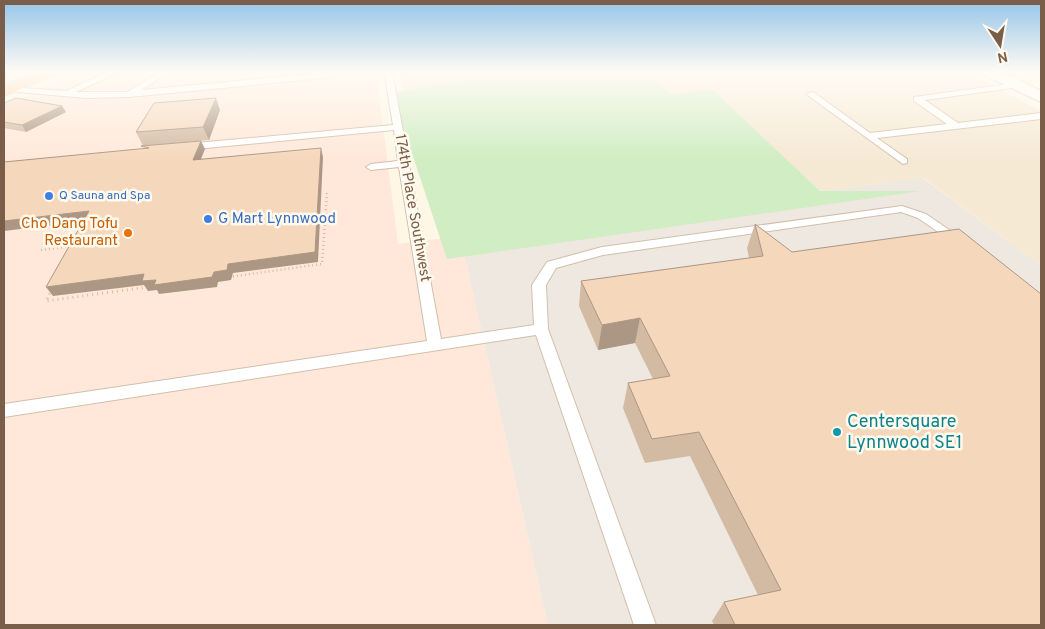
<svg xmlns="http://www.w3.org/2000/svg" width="1045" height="629" viewBox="0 0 1045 629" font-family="Overpass,sans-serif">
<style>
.residential{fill:#f6e9d4}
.commercial{fill:#ffe8d9}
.industrial{fill:#eee8e0}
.green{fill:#d0edc3}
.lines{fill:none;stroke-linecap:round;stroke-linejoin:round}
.service-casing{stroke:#d1bfab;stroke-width:2}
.tertiary-casing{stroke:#d1bfab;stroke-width:2}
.trunk-casing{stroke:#dfd8d3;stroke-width:2}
.path-far1{stroke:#dbbb9e;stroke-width:2.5;stroke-dasharray:1 3;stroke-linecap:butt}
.path{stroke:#dbbb9e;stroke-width:3;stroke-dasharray:1 4;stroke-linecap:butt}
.service{fill:#fff;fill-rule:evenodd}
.tertiary{fill:#fff;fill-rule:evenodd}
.trunk{fill:#fed09a;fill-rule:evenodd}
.wall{fill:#d3baa2}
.shaded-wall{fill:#ac9784}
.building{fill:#f5d8bc;stroke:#ac9784}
.shop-dot{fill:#3f7fe0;stroke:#fffaee;stroke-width:2}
.food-dot{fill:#e8710a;stroke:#fffaee;stroke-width:2}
.culture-dot{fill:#0f9aa8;stroke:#fffaee;stroke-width:2}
.labels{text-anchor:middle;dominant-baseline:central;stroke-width:5;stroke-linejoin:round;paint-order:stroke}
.far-shop-label{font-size:12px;fill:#366cbe;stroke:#fffaee;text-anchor:start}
.street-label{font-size:15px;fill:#7a5e49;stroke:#fffaee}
.shop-label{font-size:15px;fill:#366cbe;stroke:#fffaee;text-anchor:start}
.food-label{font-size:15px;fill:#c56008;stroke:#fffaee;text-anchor:end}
.near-culture-label{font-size:18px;fill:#0d838f;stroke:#fffaee;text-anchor:start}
</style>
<rect width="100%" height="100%" fill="#fef7e6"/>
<g class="residential">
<path d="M400,71h95l6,16 -98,8z"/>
<path d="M648,71h317l76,40v154l-117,-87 -104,13 -108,-102 -41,5z"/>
</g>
<path class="commercial" d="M81,71h295l22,173 62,-8 88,389h-544v-519z"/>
<path class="industrial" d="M923,178l118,87v360h-493l-88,-389z"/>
<path class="green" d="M477,71h171l23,23 41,-5 108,102h101l-474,68 -55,-166 82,-14z"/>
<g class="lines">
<g class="service-casing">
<g id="service">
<path d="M110,71h11l-45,21h51l35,-21h10l-31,19 202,-19 -19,7 -195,19 -43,1 -78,-7 -4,-2 4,-2 58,4z"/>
<path d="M384,71h8l49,268 93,-14 -2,-40 15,-23 55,-15 300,-41 24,8 38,26 -2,3h-8l-36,-25 -17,-6 -298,43 -47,13 -10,17 2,44 108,296h-22l-98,-290 -532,82v-13l423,-63 -28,-174 -28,3 -5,-3 5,-3 27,-3 -4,-31 -209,20 -5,-3 5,-3 208,-19z"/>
<path d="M1016,83l4,2 -1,2 -94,13 33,23 83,-10v6l-164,19 30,21v4l-4,1 -97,-70 7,-2 57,41 77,-9 -33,-23v-4z"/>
</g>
</g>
<g class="tertiary-casing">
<path id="tertiary" d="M980,71h21l40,20v11l-59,-28z"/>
</g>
<g class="trunk-casing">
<path id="trunk" d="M37,71h21l-2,3 -52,22v-11z"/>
</g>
<g class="path-far1">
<path d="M41,250l32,-4"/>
<path d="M229,277l93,-13 5,-71"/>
</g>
<path class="path" d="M52,289l-6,12 102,-14"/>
<use href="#service" class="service"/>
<use href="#tertiary" class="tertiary"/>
<use href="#trunk" class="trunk"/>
</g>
<g class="wall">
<path d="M4,103l58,3 4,6 -40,20 -22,-4z"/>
<path d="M220,110l-11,30 -66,6 -7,-14z"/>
<path d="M755,224l286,401h-327l-2,-4 12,-19 34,-7 -68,-139 -45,7 -22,-55 5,-25 25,-4 -18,-36 -37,7 -19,-44 2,-25 168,-23 -2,-10z"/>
</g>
<g class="shaded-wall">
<path d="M216,98l4,12 -11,30 -6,-13z"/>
<path d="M62,106l4,6 -40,20 -4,-7z"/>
<path d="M201,141l4,8 -8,20 -4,-9z"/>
<path d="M321,148l2,9 -5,105 -85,11 -2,7 -13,2 -1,5 -58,7 -2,-4 -9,1 -4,-6 -91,11 -7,-9 98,-13 70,-2 14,-8z"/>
<path d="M89,211l6,9 -91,11v-10z"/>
<path d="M640,318l-5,25 -37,7 4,-25z"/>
</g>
<g class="building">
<path d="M16,98l46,8 -40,19 -18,-3v-19z"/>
<path d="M216,98l-13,29 -67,5 18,-29z"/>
<path d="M201,141l-8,19 128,-12 -6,104 -87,12 -1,6 -13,2 -2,5 -58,8 2,-5 -14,1 2,-7 -98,13 43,-76 -85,10v-59l145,-14 -8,-2z"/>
<path d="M755,224l37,28 167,-23 82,65v331h-306l-11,-23 57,-12 -82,-158 -47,7 -24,-56 42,-7 -30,-58 -38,7 -21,-44 182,-25z"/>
</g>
<linearGradient id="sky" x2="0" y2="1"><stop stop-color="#95c5e8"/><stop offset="0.45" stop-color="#fffbf4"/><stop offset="1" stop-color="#fffbf4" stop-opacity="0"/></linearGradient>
<rect width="1045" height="159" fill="url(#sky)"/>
<g class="shop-dot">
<circle cx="49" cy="196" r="5"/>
<circle cx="208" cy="219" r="5"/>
</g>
<circle class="food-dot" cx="128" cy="233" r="5"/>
<circle class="culture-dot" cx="837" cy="432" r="5"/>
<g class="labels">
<g class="far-shop-label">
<text x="59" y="196">Q Sauna and Spa</text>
</g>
<g class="street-label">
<text transform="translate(412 208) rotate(80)">174th Place Southwest</text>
</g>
<g class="shop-label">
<text x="218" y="219">G Mart Lynnwood</text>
</g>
<g class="food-label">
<text x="118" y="224">Cho Dang Tofu<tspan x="118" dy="17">Restaurant</tspan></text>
</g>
<g class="near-culture-label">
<text x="847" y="422">Centersquare<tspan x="847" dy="21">Lynnwood SE1</tspan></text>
</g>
</g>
<rect width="1045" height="629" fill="none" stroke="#7a5e49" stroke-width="10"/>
<g transform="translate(1000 45) rotate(168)" stroke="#fffaee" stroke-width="4" paint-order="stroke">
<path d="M0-4L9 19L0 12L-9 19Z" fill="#7a5e49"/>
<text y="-8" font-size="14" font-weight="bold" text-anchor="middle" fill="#7a5e49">N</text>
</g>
</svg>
